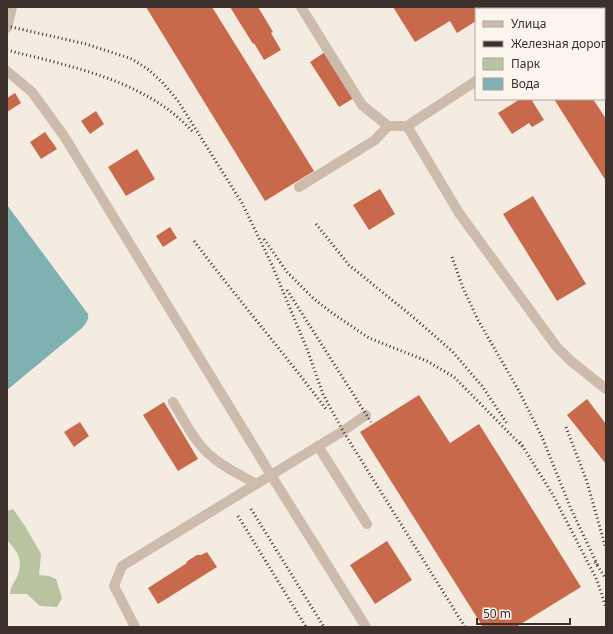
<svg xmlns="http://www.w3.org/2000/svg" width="613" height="634" viewBox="0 0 613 634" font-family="'Noto Sans',sans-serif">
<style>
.green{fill:#b8c4a0}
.water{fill:#7fb0b2}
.building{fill:#c8694b}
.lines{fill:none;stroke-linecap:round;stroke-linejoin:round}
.minor{stroke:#cdbbac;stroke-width:10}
.rail{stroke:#3b302b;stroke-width:3;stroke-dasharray:1 3;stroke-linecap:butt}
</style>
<rect width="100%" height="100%" fill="#f4ebe1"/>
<path class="green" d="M13,509l12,17 16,28 -2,21 10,1 7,3 6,19 -5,9 -17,-1 -13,-12h-17c1,-9 3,-9 7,-17 7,-16 1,-25 -10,-37v-29z"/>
<path class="water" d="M7,205l81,109c1,6 -2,9 -6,14l-75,62z"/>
<g class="building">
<path d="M146,7h66l102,164 -49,30z"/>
<path d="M230,7h28l15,25 -2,1 10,17 -17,10 -10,-17 -1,1z"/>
<path d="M393,7h107l-4,2h-20v12l-19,12 -7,-12 -35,21z"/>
<path d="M325,52l29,46 -15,9 -29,-45z"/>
<path d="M15,93l6,10 -14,9v-14z"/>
<path d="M520,99h11l13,21 -12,7 -3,-4 -17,11 -14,-21z"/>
<path d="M554,99h39l13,20v62z"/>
<path d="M96,111l8,13 -14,10 -9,-13z"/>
<path d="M45,132l12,17 -16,10 -11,-17z"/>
<path d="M137,149l18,30 -29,17 -18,-29z"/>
<path d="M380,189l15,25 -26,16 -16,-25z"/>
<path d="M533,196l53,88 -29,17 -54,-87z"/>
<path d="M170,227l7,11 -14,9 -7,-11z"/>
<path d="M419,395l31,48 29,-19 102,163 -65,40h-33l-123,-195z"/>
<path d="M587,399l19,25v40l-39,-49z"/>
<path d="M164,402l34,57 -20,12 -35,-56z"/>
<path d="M80,422l9,14 -15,11 -10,-15z"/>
<path d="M387,541l25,39 -37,24 -25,-39z"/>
<path d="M207,552l10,15 -59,37 -10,-16 39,-25 -1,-1 11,-7h4z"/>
</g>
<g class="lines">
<g class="minor">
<path d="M301,7l61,98 26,21h19l69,-45"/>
<path d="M545,7l2,2"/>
<path d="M588,9l3,-2"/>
<path d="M7,28l5,-21"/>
<path d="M7,71l25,21 32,44 207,339 95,152"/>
<path d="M407,126l52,87 97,133 15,15 35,28"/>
<path d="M299,187l76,-47 13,-14"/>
<path d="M173,402c8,13 15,27 24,39 14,20 39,32 60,43"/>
<path d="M318,446l49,78"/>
<path d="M135,627l-21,-41 8,-20 221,-135 23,-16"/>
</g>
<g class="rail">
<path d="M7,26l79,18 46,15 17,11 14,13 15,18 64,102 30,62 35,84 16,45 20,37 122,196"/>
<path d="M7,50c65,17 139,30 186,82"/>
<path d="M316,224l33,41 64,52 39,34 30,35 26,39"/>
<path d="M264,239l23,33 26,26 19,15 37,25 58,23 27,16 69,70"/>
<path d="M194,241c43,57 89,111 132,168"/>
<path d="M452,257l11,31 15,32 41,71 23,46 29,72 27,57"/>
<path d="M287,290l84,132"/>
<path d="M566,427l21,55 19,67"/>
<path d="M520,442l33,53 44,85 9,28"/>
<path d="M251,509l73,118"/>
<path d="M238,516l68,111"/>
<path d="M595,562l11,17"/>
</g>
</g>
<rect width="613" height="634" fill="none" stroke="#3b302b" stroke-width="16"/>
<rect x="475" y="8" width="130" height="92" fill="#fbf5ee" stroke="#aea6a0"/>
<rect x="483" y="21" width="20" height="6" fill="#cdbbac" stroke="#aea6a0"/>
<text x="511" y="28" font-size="12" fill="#3b302b">Улица</text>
<rect x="483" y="41" width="20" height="6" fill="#3b302b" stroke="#aea6a0"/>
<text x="511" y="48" font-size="12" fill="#3b302b">Железная дорога</text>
<rect x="483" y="58" width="20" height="12" fill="#b8c4a0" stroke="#aea6a0"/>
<text x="511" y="68" font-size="12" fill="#3b302b">Парк</text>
<rect x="483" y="78" width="20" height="12" fill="#7fb0b2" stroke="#aea6a0"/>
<text x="511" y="88" font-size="12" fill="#3b302b">Вода</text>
<path d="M477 618v6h93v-6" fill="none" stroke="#3b302b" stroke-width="2"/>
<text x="483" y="618" font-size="12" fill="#3b302b" stroke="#fbf5ee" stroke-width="3" paint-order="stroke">50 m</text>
</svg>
